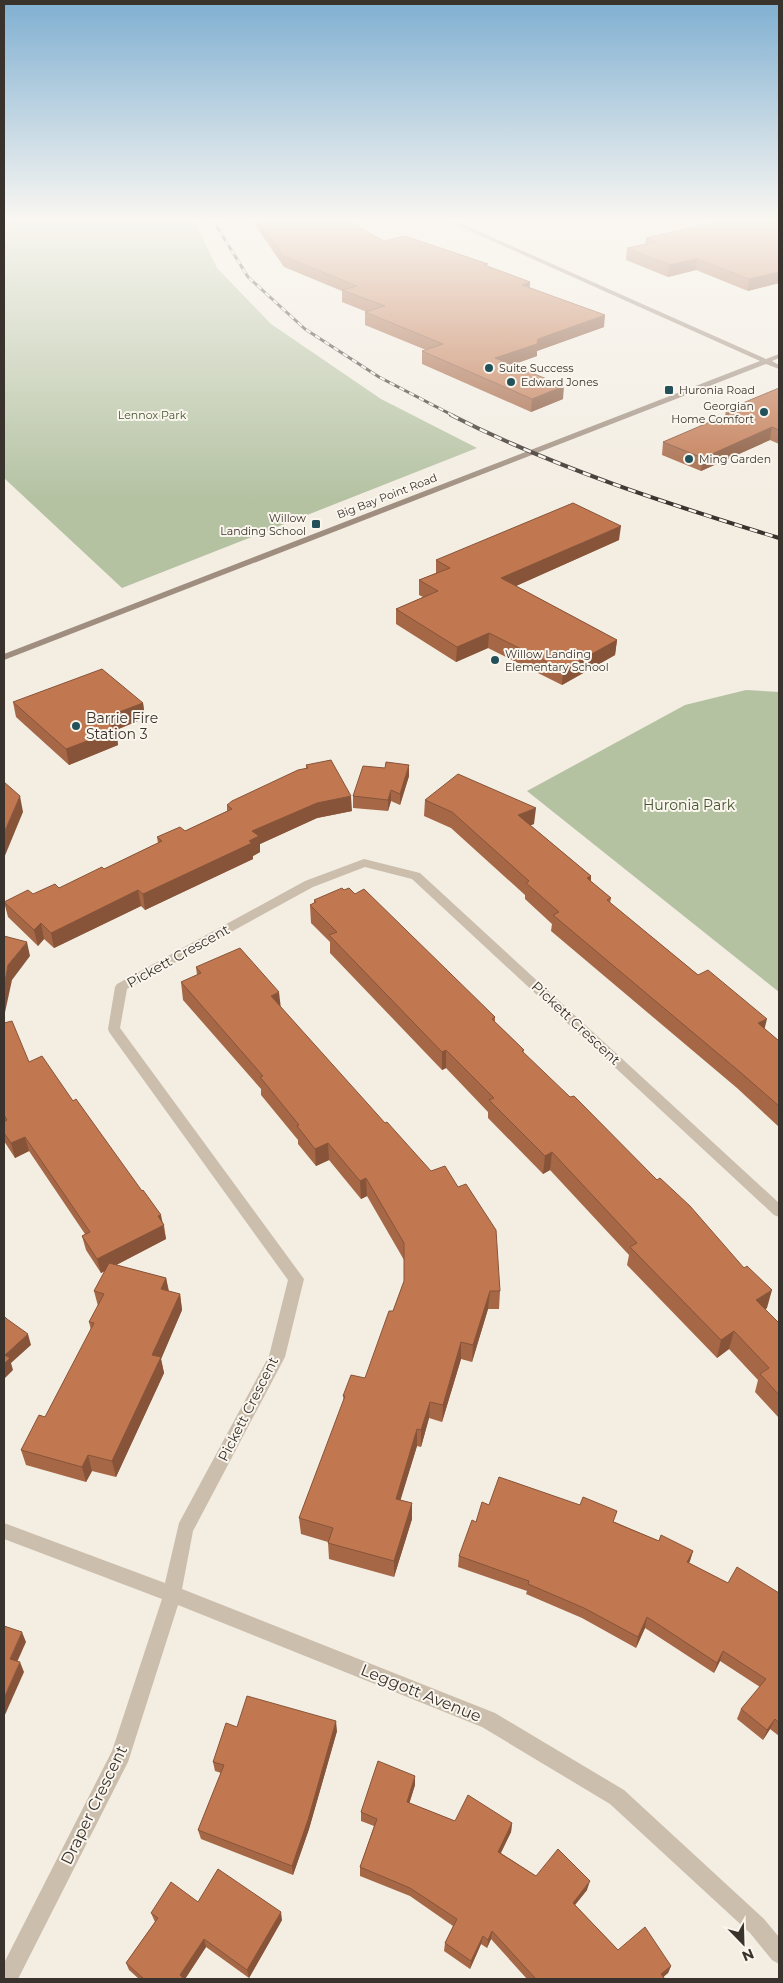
<svg xmlns="http://www.w3.org/2000/svg" width="783" height="1983" viewBox="0 0 783 1983" font-family="Montserrat,sans-serif">
<style>
.green{fill:#b4c2a2}
.lines{fill:none;stroke-linecap:round;stroke-linejoin:round}
.street{fill:#cbbead;fill-rule:evenodd}
.secondary{fill:#9f8e7f;fill-rule:evenodd}
.rail-far1-casing{stroke:#3a322c;stroke-width:3}
.rail-casing{stroke:#3a322c;stroke-width:4}
.rail-far1{stroke:#faf6ee;stroke-width:2;stroke-dasharray:5.5;stroke-linecap:butt}
.rail{stroke:#faf6ee;stroke-width:2.5;stroke-dasharray:8;stroke-linecap:butt}
.wall{fill:#a66746}
.shaded-wall{fill:#875439}
.building{fill:#c17851;stroke:#875439}
.poi-dot{fill:#22515a;stroke:#faf6ee;stroke-width:2}
.labels{text-anchor:middle;dominant-baseline:central;stroke-width:4;stroke-linejoin:round;paint-order:stroke}
.far-poi-label{font-size:11px;fill:#3a322c;stroke:#faf6ee;text-anchor:start}
.far-park-label{font-size:11px;fill:#455730;stroke:#faf6ee}
.far-street-label{font-size:11px;fill:#3a322c;stroke:#faf6ee}
.poi-label{font-size:14px;fill:#3a322c;stroke:#faf6ee;text-anchor:start}
.park-label{font-size:14px;fill:#455730;stroke:#faf6ee}
.street-label{font-size:14px;fill:#3a322c;stroke:#faf6ee}
.near-street-label{font-size:16px;fill:#3a322c;stroke:#faf6ee}
</style>
<rect width="100%" height="100%" fill="#f3ede2"/>
<g class="green">
<path d="M4,222h191l22,46 54,56 110,75 96,49 -355,140 -118,-110z"/>
<path d="M746,690l33,2v300l-252,-201 158,-86z"/>
</g>
<g class="lines">
<path class="street" d="M364,859l56,14 359,330v14l-5,-2 -362,-336 -47,-12 -52,20 -186,102 -7,39 184,251 -19,78 -92,174 -11,58 313,124 129,77 140,129 15,18v27l-7,-4 -22,-27 -140,-129 -128,-77 -304,-122 -50,157 -110,217h-14v-16l108,-212 50,-152 -158,-60v-16l161,60 14,-60 90,-167 19,-76 -179,-248 -1,-3 7,-42 2,-3 188,-103z"/>
<path class="secondary" d="M450,222h8l308,137 13,-5v4l-7,3 7,4v4l-13,-5 -762,296v-6l756,-293z"/>
<g class="rail-far1-casing">
<path id="rail-far1" d="M214,222l34,55 57,52 74,48 75,39"/>
</g>
<g class="rail-casing">
<path id="rail" d="M451,415c104,53 217,89 328,123"/>
</g>
<use href="#rail-far1" class="rail-far1"/>
<use href="#rail" class="rail"/>
</g>
<g class="wall">
<path d="M253,222h96l35,19 104,25 42,16 -1,5 75,40 -67,24v5l-25,9 51,34 -32,13 -109,-48v-13l4,-1 -61,-25v-13h2l-25,-10v-11l-58,-24z"/>
<path d="M779,222v61l-31,8 -52,-21 -28,7 -42,-17 1,-12 18,-4 1,-6z"/>
<path d="M779,388v56l-9,-4 -69,31 -39,-16 1,-13 62,-26 1,-6z"/>
<path d="M619,540l-103,46 101,54 -2,15 -53,30 -74,-37 -32,14 -60,-38v-15l27,-12 -4,-2v-15l17,-7v-13z"/>
<path d="M13,702l130,1 2,15 -29,12 2,15 -49,20 -53,-48z"/>
<path d="M306,765l46,46 -35,7 -57,26v8l-7,4v3l-108,51 -4,-4 -87,42 -10,-9 -6,7 -30,-29 -4,-15 55,-14 45,-19 54,-26 -1,-6 28,-6 42,-20v-6l79,-37z"/>
<path d="M409,776l-9,29 -9,-4 -3,10 -35,-3v-12z"/>
<path d="M425,800l109,24 -4,1 61,51v6l20,16 -1,5 169,138v86l-42,-39 -186,-157 1,-7 -27,-25v-4l-74,-67 -27,-12z"/>
<path d="M314,900l181,117v5l29,28 -1,3 244,255 -2,1 14,14v95l-24,-26 3,-12 -29,-31 -12,9 -90,-93 2,-10 -79,-85 -7,4 -55,-56v-6l-42,-44 -4,2 -112,-117v-11l-19,-19 -1,-18 4,-2z"/>
<path d="M196,967l84,40 220,284 -1,18h-11l-16,53 -11,-3 -19,63 -13,-4 -8,29 -4,-1 -17,54 12,3v16l-18,58 -65,-18 -1,-17 -27,-8 -2,-16 45,-117 -1,-5 22,-18 28,-67 11,-29v-22l-37,-64 -6,3 -32,-39 -13,6 -18,-22v-4l-37,-45v-6l-78,-89 -2,-18 16,-7z"/>
<path d="M4,1023l25,39 44,39 91,124 2,14 -50,26 50,13 3,13 11,3 2,16 -21,49 3,14 -48,104 -24,-6 -6,11 -60,-17 -5,-15 24,-33 46,-87 -2,-8 9,-16 -4,-15 11,-20 -4,2 -15,-23 -4,-14 3,-2 -56,-83 -14,7 -11,-17z"/>
<path d="M489,1505l126,17 44,19 34,10 -4,12 39,20 51,10v143l-9,-7 -7,11 -26,-21 4,-10 19,-22 -40,-26 -6,12 -69,-45 -9,20 -54,-30 -56,-24 1,-3 -69,-24 1,-11 17,-34z"/>
<path d="M237,1727l100,4 -28,98 -16,46 -92,-36 -3,-9 23,-57 -6,-2 -2,-9z"/>
<path d="M415,1785l-6,18 46,18 57,2 -1,9 -10,21 35,23 51,14 -12,15 43,45 53,16 -3,7 -5,4 2,2h-138l-36,-40 -4,9 -6,-4 -11,25 -26,-18 1,-8 8,-17 -43,-30 -50,-20v-9l14,-41 -13,-5v-9z"/>
<path d="M198,1902l84,18 -33,58 -43,-31 -21,32h-46l-10,-9 -3,-7 29,-41 -4,-9z"/>
</g>
<g class="shaded-wall">
<path d="M697,259l-1,11 -28,7 1,-12z"/>
<path d="M779,272v11l-31,8 1,-12z"/>
<path d="M530,282l-1,12 -7,-9z"/>
<path d="M605,315l-1,12 -67,24v5l-42,15v-13l43,-19z"/>
<path d="M564,386l-1,13 -32,13 1,-13z"/>
<path d="M772,427l-2,13 -69,31 2,-13z"/>
<path d="M621,526l-2,14 -119,53 1,-15z"/>
<path d="M489,633l-1,15 -32,14 1,-15z"/>
<path d="M617,640l-2,15 -53,30 1,-15z"/>
<path d="M143,703l2,15 -29,12 2,15 -49,20 -3,-16 37,-31z"/>
<path d="M409,765v11l-9,29v-11z"/>
<path d="M391,790v11l-3,10v-11z"/>
<path d="M20,796l3,16 -19,46v-25z"/>
<path d="M351,796l1,15 -35,7 -57,26v8l-7,4v3l-108,51 -2,-16 106,-53 3,-10 65,-28z"/>
<path d="M536,808l-2,16 -18,7 2,-16z"/>
<path d="M591,876l-1,16 -3,-14z"/>
<path d="M138,890l3,16 -87,42 -3,-15z"/>
<path d="M41,923l3,16 -6,7 -4,-16z"/>
<path d="M27,942l3,14 -18,24 -8,37v-30l4,-22z"/>
<path d="M279,992l2,17 -10,-13z"/>
<path d="M767,1019l-4,16 -5,-12z"/>
<path d="M446,1050v18l-4,2v-18z"/>
<path d="M25,1137l4,14 -14,7 -4,-15z"/>
<path d="M328,1143l1,17 -13,6 -1,-17z"/>
<path d="M552,1152l-2,18 -7,4 2,-18z"/>
<path d="M366,1178l1,18 -6,3 -1,-18z"/>
<path d="M161,1215l5,24 -65,34 -4,-14 61,-43z"/>
<path d="M166,1278l3,16 -8,-5z"/>
<path d="M772,1290l-5,18 -16,10 5,-18z"/>
<path d="M490,1291l-2,18 -16,53 1,-17z"/>
<path d="M180,1294l2,16 -21,49 3,14 -48,104 -4,-16 40,-106z"/>
<path d="M734,1331l-5,18 -12,9 4,-18z"/>
<path d="M28,1334l3,11 -20,18 2,7 -9,9 1,-24z"/>
<path d="M461,1342v17l-19,63 1,-17z"/>
<path d="M430,1402l-1,16 -8,29v-17z"/>
<path d="M417,1429v17l-21,69v-16z"/>
<path d="M88,1455l4,16 -6,11 -4,-15z"/>
<path d="M412,1503v16l-18,58v-16z"/>
<path d="M693,1551l-3,10 -6,12 3,-11z"/>
<path d="M647,1617l-2,11 -9,20 2,-11z"/>
<path d="M22,1632l4,10 -12,27 -4,-10z"/>
<path d="M723,1651l-3,10 -6,12 3,-10z"/>
<path d="M20,1662l4,10 -20,45v-19z"/>
<path d="M775,1719l-5,10 -7,11 4,-10z"/>
<path d="M336,1721l1,10 -28,98 -16,46 -1,-9z"/>
<path d="M415,1776v9l-8,26v-9z"/>
<path d="M512,1823l-1,9 -14,28 1,-8z"/>
<path d="M590,1881l-3,9 -17,21 3,-8z"/>
<path d="M281,1912l1,8 -33,58 -2,-8z"/>
<path d="M492,1931l-1,8 -4,9 1,-8z"/>
<path d="M483,1936l-2,8 -11,25 1,-8z"/>
<path d="M204,1939l2,8 -21,32 -5,-4z"/>
<path d="M671,1966l-3,7 -7,6v-5z"/>
</g>
<g class="building">
<path d="M260,222h89l35,19 21,-5 83,28 -4,1 46,17 -8,3 83,30 -67,24 -1,5 -42,14 69,28 -32,13 -110,-48 21,-7 -78,-32 20,-6 -43,-16 15,-4 -74,-30z"/>
<path d="M715,222h64v50l-30,7 -52,-20 -28,6 -42,-17 28,-6 -9,-4z"/>
<path d="M779,388v42l-7,-3 -69,31 -40,-16 70,-30 -7,-2z"/>
<path d="M573,503l48,23 -120,52 116,62 -54,30 -74,-37 -32,14 -61,-38 42,-18 -19,-11 31,-12 -14,-8z"/>
<path d="M102,669l41,34 -40,15 13,12 -50,19 -53,-47z"/>
<path d="M331,760l20,36 -34,7 -65,28 7,5 -10,5 3,2 -109,51 -5,-4 -87,43 -10,-10 -7,7 -30,-28 24,-12 5,4 22,-10 4,4 43,-21 2,2 58,-28 -5,-4 23,-10 5,4 47,-22 -5,-4 5,-4 66,-31 10,-2 -2,-3z"/>
<path d="M386,762l23,3 -9,29 -9,-4 -3,10 -35,-4 10,-30 22,2z"/>
<path d="M458,774l78,34 -18,7 73,61 -4,2 24,20 -4,2 91,75 10,-5 59,49 -9,4 21,18v65l-39,-34 -187,-157 6,-3 -33,-29 3,-2 -77,-69 -27,-12z"/>
<path d="M4,782l16,14 -16,37z"/>
<path d="M342,888l2,2 5,-2 6,6 9,-5 131,128 -3,2 32,31 -2,1 48,46 4,-1 83,84 3,-2 30,28 54,62 3,-2 25,24 -16,10 23,23v72l-19,-21 9,-6 -35,-37 -13,9 -91,-93 7,-4 -85,-91 -7,4 -56,-56 5,-2 -48,-48 -4,2 -113,-117 8,-3 -27,-27 6,-3 -2,-2z"/>
<path d="M4,936l23,6 -19,23 -4,22z"/>
<path d="M240,948l39,44 -8,4 114,127 2,-1 44,49 14,-5 13,21 8,-3 30,46 4,61h-10l-17,54 -12,-3 -18,63 -13,-3 -9,28 -4,-1 -21,70 16,4 -18,58 -66,-18 5,-15 -34,-10 46,-122h-2l8,-21 14,3 24,-67h4l11,-30v-38l-38,-65 -6,3 -32,-38 -13,6 -18,-23 2,-1 -39,-48 3,-1 -82,-94 20,-9 -5,-6z"/>
<path d="M12,1021l17,41 13,-6 31,45 3,-2 66,92 1,-1 18,25 -3,1 6,9 -67,34 -15,-23 8,-4 -65,-95 -14,6 -7,-10v-11l3,-2 -3,-5v-92z"/>
<path d="M109,1263l57,15 -5,11 19,5 -28,61 9,2 -49,104 -24,-6 -6,12 -61,-17 18,-35 6,2 49,-94 -5,-1 15,-28 -10,-3z"/>
<path d="M4,1316l3,3 21,15 -23,21 5,3 -6,6z"/>
<path d="M499,1477l81,28 3,-8 34,14 -4,11 46,19 2,-6 32,16 -6,11 41,21 9,-16 42,26v130l-4,-4 -8,11 -26,-21 25,-30 -43,-28 -6,12 -70,-46 -9,20 -54,-29 -56,-24 1,-3 -70,-25 13,-36 4,2 6,-20 7,3z"/>
<path d="M4,1626l18,6 -12,27 10,3 -16,36z"/>
<path d="M247,1696l89,25 -28,99 -16,46 -94,-36 26,-65 -11,-3 13,-39 11,4z"/>
<path d="M378,1761l37,15 -8,26 48,19 13,-26 44,28 -14,29 38,24 22,-27 32,32 -17,22 45,47 27,-23 26,39 -10,8 4,5h-129l-44,-48 -4,9 -5,-4 -12,25 -26,-18 12,-24 -47,-31 -50,-21 17,-48 -16,-7z"/>
<path d="M218,1869l63,43 -34,58 -43,-31 -24,36 4,4h-40l-18,-16 32,-45 -7,-5 20,-31 27,20z"/>
</g>
<linearGradient id="sky" x2="0" y2="1"><stop stop-color="#7fafd1"/><stop offset="0.44" stop-color="#faf7f2"/><stop offset="1" stop-color="#faf7f2" stop-opacity="0"/></linearGradient>
<rect width="783" height="500" fill="url(#sky)"/>
<g class="poi-dot">
<circle cx="489" cy="368" r="5"/>
<circle cx="511" cy="382" r="5"/>
<rect x="664" y="385" width="10" height="10" rx="2.5"/>
<circle cx="764" cy="412" r="5"/>
<circle cx="689" cy="459" r="5"/>
<rect x="311" y="519" width="10" height="10" rx="2.5"/>
<circle cx="495" cy="660" r="5"/>
<circle cx="76" cy="726" r="5"/>
</g>
<g class="labels">
<g class="far-poi-label">
<text x="499" y="368">Suite Success</text>
<text x="521" y="382">Edward Jones</text>
<text x="679" y="390">Huronia Road</text>
<text x="754" y="406" text-anchor="end">Georgian<tspan x="754" dy="13">Home Comfort</tspan></text>
<text x="699" y="459">Ming Garden</text>
<text x="306" y="518" text-anchor="end">Willow<tspan x="306" dy="13">Landing School</tspan></text>
<text x="505" y="654">Willow Landing<tspan x="505" dy="13">Elementary School</tspan></text>
</g>
<g class="far-park-label">
<text x="152" y="415">Lennox Park</text>
</g>
<g class="far-street-label">
<text transform="translate(387 496) rotate(-21)">Big Bay Point Road</text>
</g>
<g class="poi-label">
<text x="86" y="718">Barrie Fire<tspan x="86" dy="16">Station 3</tspan></text>
</g>
<g class="park-label">
<text x="689" y="805">Huronia Park</text>
</g>
<g class="street-label">
<text transform="translate(178 956) rotate(-29)">Pickett Crescent</text>
<text transform="translate(576 1023) rotate(43)">Pickett Crescent</text>
<text transform="translate(248 1409) rotate(-63)">Pickett Crescent</text>
</g>
<g class="near-street-label">
<text transform="translate(421 1693) rotate(22)">Leggott Avenue</text>
<text transform="translate(94 1805) rotate(-64)">Draper Crescent</text>
</g>
</g>
<rect width="783" height="1983" fill="none" stroke="#3a322c" stroke-width="10"/>
<g transform="translate(743 1943) rotate(157)" stroke="#faf6ee" stroke-width="4" paint-order="stroke">
<path d="M0-4L9 19L0 12L-9 19Z" fill="#3a322c"/>
<text y="-8" font-size="14" font-weight="bold" text-anchor="middle" fill="#3a322c">N</text>
</g>
</svg>
